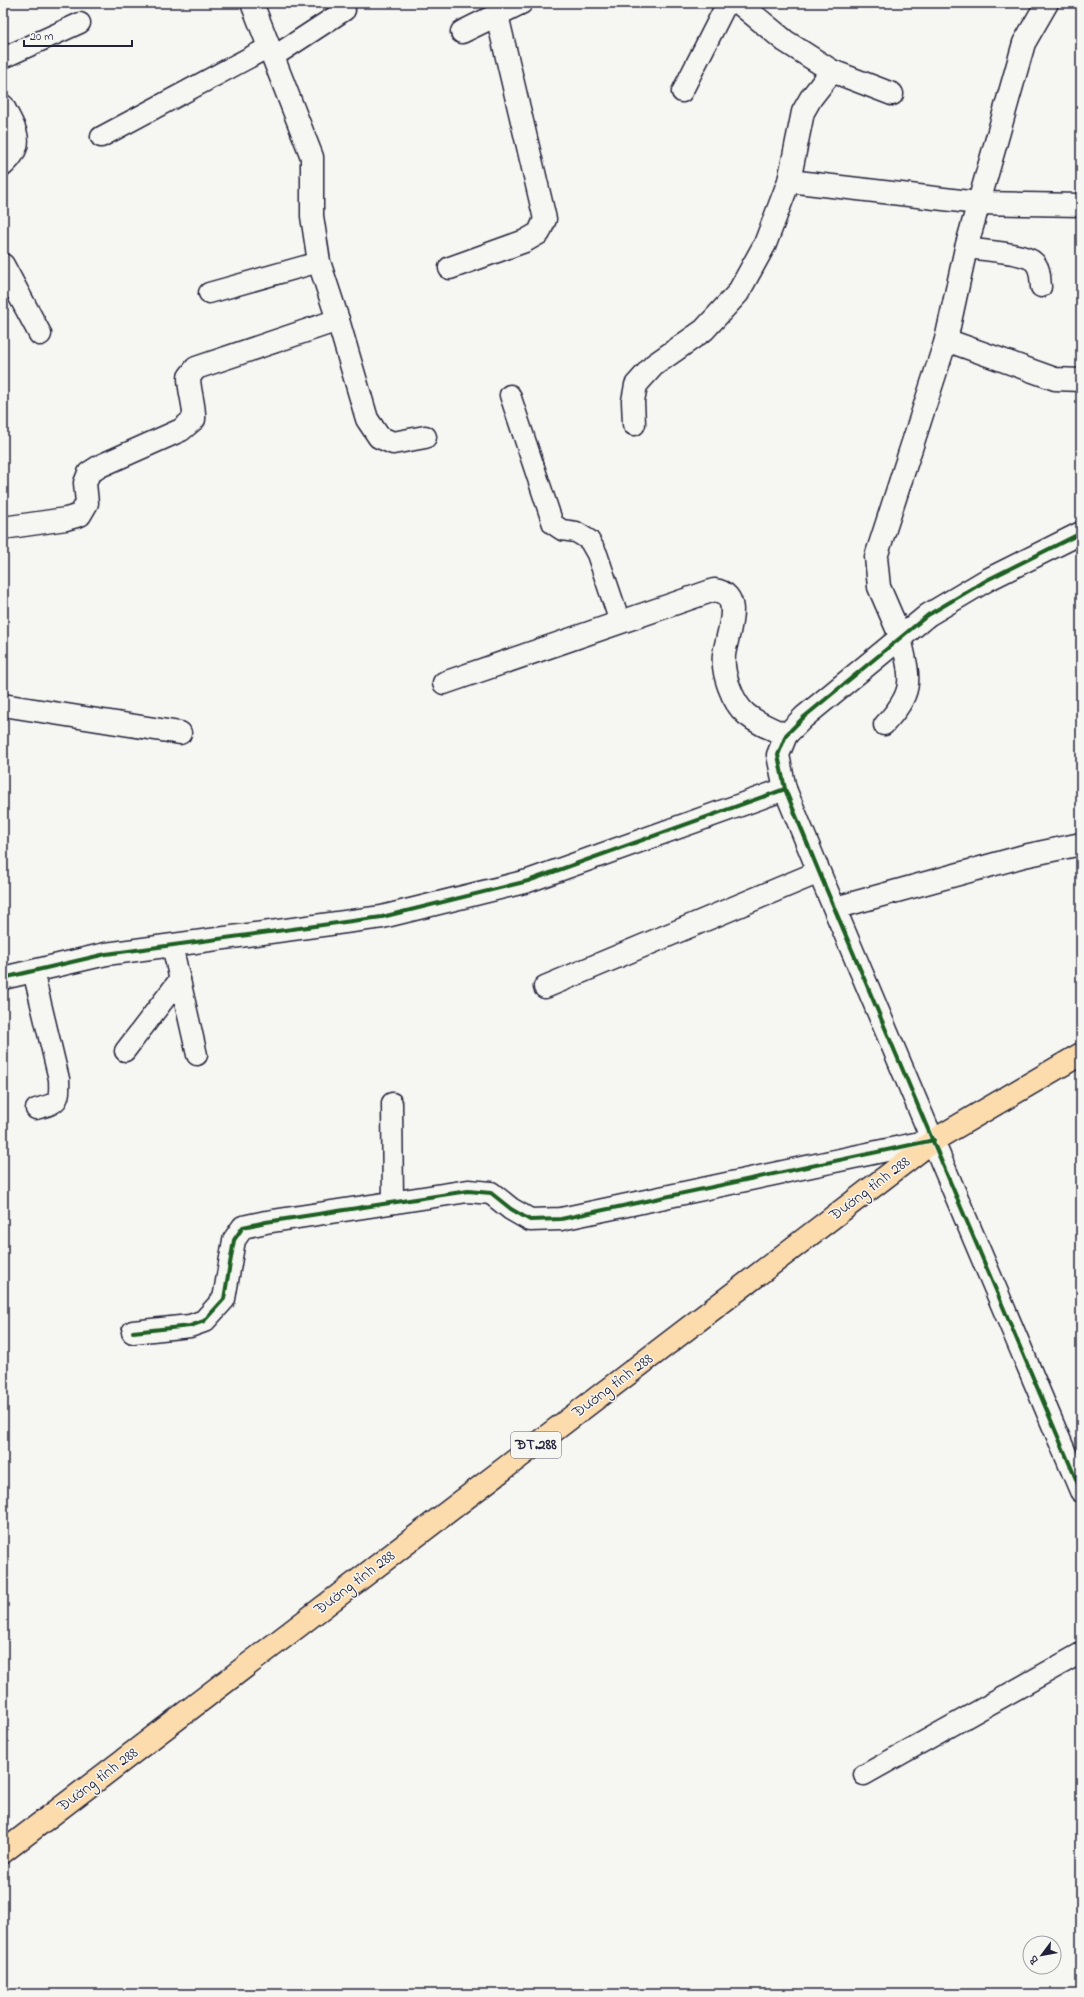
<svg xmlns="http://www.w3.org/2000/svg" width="1084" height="1997" viewBox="0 0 1084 1997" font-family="'Indie Flower',sans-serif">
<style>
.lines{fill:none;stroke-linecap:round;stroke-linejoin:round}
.service-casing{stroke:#22223b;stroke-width:23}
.minor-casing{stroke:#22223b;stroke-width:25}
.primary-casing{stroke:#22223b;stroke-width:25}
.service{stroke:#f6f6f2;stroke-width:20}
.minor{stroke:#f6f6f2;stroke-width:22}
.primary{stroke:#fcdcac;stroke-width:22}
.cycleway-casing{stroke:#f6f6f2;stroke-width:6}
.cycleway{stroke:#1b5e20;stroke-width:4}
.labels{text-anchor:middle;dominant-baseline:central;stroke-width:3;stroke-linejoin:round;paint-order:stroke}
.shield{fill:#f6f6f2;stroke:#626272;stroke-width:1}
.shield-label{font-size:15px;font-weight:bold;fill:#22223b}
.street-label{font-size:16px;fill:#22223b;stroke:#f6f6f2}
</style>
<rect width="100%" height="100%" fill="#f6f6f2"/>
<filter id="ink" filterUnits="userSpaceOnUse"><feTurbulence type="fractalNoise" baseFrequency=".025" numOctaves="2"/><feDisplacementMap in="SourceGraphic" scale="8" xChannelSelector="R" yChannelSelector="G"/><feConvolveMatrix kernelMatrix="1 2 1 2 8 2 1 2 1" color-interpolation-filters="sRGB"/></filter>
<g filter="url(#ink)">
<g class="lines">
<g class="service-casing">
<g id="service">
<path d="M273,57l72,-47"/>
<path d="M3,58l77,-35"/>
<path d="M682,92l45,-89"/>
<path d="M101,137l168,-90"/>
<path d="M966,248c14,2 58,5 67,13 8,6 7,18 8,26"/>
<path d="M209,293l110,-31"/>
<path d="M510,395l43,129 9,6 14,2 13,8 8,14 23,68"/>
<path d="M884,725c31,-34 27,-44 17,-87"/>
<path d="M172,945l25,110"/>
<path d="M33,971l26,108c1,23 -1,24 -23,30"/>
<path d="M125,1051l55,-72"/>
<path d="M392,1103l1,100"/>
<path d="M864,1775l217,-122"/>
</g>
</g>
<g class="minor-casing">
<g id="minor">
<path d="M252,3l60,154v59l7,46 19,58 29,99 12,18 14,6 32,-6"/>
<path d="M739,3l46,38 47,30"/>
<path d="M462,32l59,-29"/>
<path d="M3,106c12,25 24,37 0,59"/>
<path d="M789,181l189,22 103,2"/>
<path d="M3,265l37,69"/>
<path d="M450,268l75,-27 14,-8 6,-14 -48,-204"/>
<path d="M946,340l109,39 26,1"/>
<path d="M634,424l-1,-23 3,-16 18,-20 50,-35 34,-37 27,-49 24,-63 14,-69 8,-14 21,-27 60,23"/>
<path d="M3,528l63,-9 14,-4 7,-12 -2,-20 4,-10 11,-7 81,-36 13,-11c1,-14 -5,-27 -5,-42l7,-9 142,-48"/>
<path d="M1081,533l-94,47 -59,35 -124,102 -18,18 -8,20 7,34 34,83 262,619"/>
<path d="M901,638l-22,-51 -3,-30 70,-217 20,-92 58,-205 23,-40"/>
<path d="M444,683l270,-93c32,4 12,46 10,65 -2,18 8,47 22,59 12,10 26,15 40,21"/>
<path d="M3,705l177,28"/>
<path d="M835,908l189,-52 57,-12"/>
<path d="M3,978l103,-24 276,-37 146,-36 257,-92"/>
<path d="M545,987l274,-115"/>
<path d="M133,1332l57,-6 14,-5 20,-22 10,-59 9,-13 23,-5 202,-31 23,2 20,16 19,11 31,-1 373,-79"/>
</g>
</g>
<g class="primary-casing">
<path id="primary" d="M3,1852l931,-712 147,-86"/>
</g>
<use href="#service" class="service"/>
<use href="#minor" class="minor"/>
<use href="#primary" class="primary"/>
<g class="cycleway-casing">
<g id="cycleway">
<path d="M1081,533l-94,47 -59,35 -124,102 -18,18 -8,20 7,34 34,83 262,619"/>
<path d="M3,978l103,-24 276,-37 146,-36 257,-92"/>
<path d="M133,1332l57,-6 14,-5 20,-22 10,-59 9,-13 23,-5 202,-31 23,2 20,16 19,11 31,-1 373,-79"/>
</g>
</g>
<use href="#cycleway" class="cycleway"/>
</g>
</g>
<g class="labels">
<rect class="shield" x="511" y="1432" width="50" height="26" rx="3"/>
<g class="shield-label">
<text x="536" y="1445">ĐT.288</text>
</g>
<g class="street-label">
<text transform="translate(870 1189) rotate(-37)">Đường tỉnh 288</text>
<text transform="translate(613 1386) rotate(-37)">Đường tỉnh 288</text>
<text transform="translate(355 1583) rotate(-37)">Đường tỉnh 288</text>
<text transform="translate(98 1780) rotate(-37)">Đường tỉnh 288</text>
</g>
</g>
<rect width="1084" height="1997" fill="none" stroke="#f6f6f2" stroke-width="16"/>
<rect x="8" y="8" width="1068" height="1981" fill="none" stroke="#22223b" stroke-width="1.5" filter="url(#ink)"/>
<g transform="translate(1042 1955) rotate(238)"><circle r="19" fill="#f6f6f2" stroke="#a1a1a9"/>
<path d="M0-3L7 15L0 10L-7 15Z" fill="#22223b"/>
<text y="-6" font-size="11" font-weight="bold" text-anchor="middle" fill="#22223b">B</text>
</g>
<path d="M24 40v6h108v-6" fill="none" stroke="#22223b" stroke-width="2"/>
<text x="30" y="40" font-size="12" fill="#22223b" stroke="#f6f6f2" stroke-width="3" paint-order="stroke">20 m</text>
</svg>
